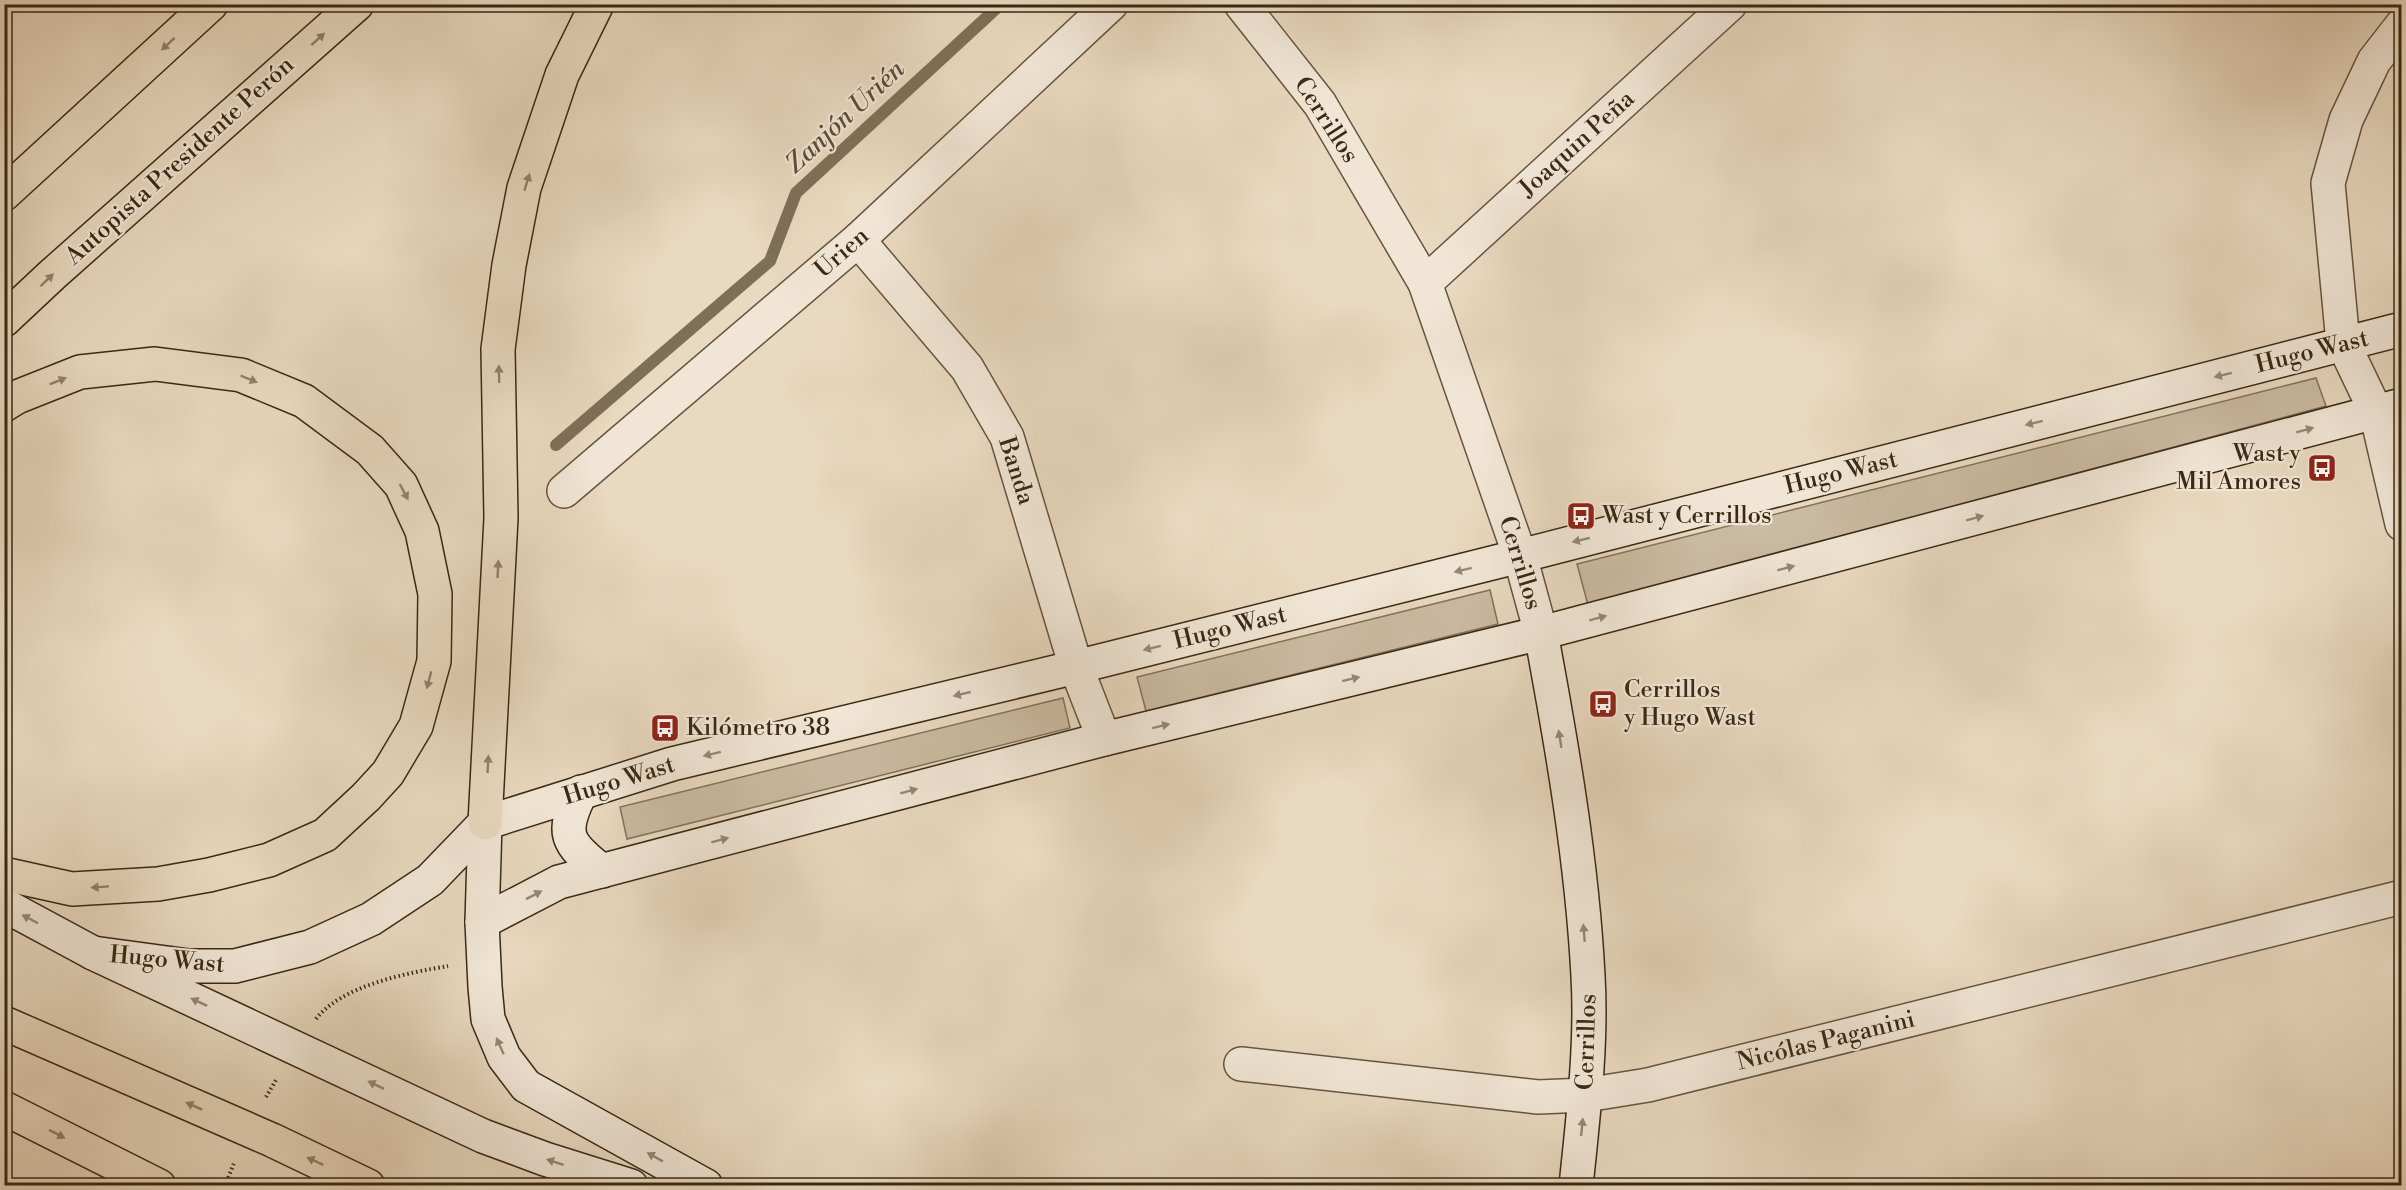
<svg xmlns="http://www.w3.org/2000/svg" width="2406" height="1190" viewBox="0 0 2406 1190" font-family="'Libre Bodoni',serif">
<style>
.green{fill:#cbbba3;stroke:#82725c;stroke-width:1.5}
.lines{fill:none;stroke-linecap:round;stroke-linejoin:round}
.stream{stroke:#7f6f58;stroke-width:12}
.street-casing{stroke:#65553f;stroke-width:36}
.secondary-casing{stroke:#392914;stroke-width:36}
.highway-casing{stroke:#392914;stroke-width:36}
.path{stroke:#392914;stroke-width:4;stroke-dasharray:1.5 3;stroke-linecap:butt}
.street{stroke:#f1e6d6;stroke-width:33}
.secondary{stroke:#f1e6d6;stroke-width:33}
.highway{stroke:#e9d9c0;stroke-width:33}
.oneway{fill:#91816a}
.oneway2{fill:#958875}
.labels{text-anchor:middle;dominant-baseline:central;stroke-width:4.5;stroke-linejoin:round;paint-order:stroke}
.street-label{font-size:24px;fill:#392914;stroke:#f1e6d6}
.poi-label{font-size:24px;fill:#392914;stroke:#f1e6d6;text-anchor:start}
.water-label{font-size:26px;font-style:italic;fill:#5c4c36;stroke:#f1e6d6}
</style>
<rect width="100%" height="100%" fill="#e9d9c0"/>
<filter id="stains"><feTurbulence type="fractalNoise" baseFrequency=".00333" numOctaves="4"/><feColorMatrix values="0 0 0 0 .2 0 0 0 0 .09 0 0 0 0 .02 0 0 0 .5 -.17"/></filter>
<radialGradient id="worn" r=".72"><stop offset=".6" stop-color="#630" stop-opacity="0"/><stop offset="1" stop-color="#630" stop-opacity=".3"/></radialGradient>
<g class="green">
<path d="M2316,378l10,28 -738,199 -11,-41z"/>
<path d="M1490,590l8,34 -352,87 -9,-34z"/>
<path d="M1063,698l7,30 -443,111 -7,-32z"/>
</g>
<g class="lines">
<path class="stream" d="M556,445l214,-184 26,-68 205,-189"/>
<g class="street-casing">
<g id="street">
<path d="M1241,4l79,100 105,179 95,273 21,77"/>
<path d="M2402,25l-28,36 -28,59 -18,63 15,160 33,69 26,112"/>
<path d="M858,240l109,128 40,69 69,230 28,72"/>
<path d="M1425,283l305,-279"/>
<path d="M564,491l294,-251 253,-236"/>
<path d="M1241,1064l297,33 48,-2 62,-10 754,-188"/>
</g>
</g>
<g class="secondary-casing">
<g id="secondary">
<path d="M1541,633c21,113 41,228 47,343 4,68 -5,142 -12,210"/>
<path d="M581,792c-21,42 -15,51 21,79"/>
<path d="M485,823l-3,99 3,65 3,32 16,38 22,29 180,100"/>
<path d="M4,905l89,48 390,183 62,23 86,27"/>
<path d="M482,922l77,-40 545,-143 437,-106 861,-228"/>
<path d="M93,953l96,13h46l75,-19 61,-28 59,-39 55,-57 187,-59 404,-97 444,-111 882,-227"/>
</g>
</g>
<g class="highway-casing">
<g id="highway">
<path d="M4,194l207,-190"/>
<path d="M4,320l48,-45 305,-271"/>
<path d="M4,405l13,-8 63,-25 75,-8 86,11 63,26 66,49 31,35 21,46 13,63 -1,67 -18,65 -28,47 -22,24 -41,38 -56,25 -60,15 -51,9 -86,5 -68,-15"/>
<path d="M485,823l16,-305 -3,-169 11,-84 15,-77 38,-113 35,-71"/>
<path d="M4,1023l268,117 96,46"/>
<path d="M4,1108l155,78"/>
</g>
</g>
<g class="path">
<path d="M316,1019c26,-34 92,-46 132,-53"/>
<path d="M266,1097l10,-17"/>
<path d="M225,1186l9,-23"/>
</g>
<use href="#street" class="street"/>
<use href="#secondary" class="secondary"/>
<use href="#highway" class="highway"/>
</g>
<defs><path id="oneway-solid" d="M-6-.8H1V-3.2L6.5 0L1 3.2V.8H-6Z" transform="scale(1.5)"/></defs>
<g class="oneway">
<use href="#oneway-solid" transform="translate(318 39) rotate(-42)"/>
<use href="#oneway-solid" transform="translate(168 44) rotate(137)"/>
<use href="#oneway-solid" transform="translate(527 182) rotate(-73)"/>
<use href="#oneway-solid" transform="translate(47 280) rotate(-44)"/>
<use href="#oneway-solid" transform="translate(499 374) rotate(-91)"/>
<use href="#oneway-solid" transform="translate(249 379) rotate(22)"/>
<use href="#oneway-solid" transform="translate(58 381) rotate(-22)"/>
<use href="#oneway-solid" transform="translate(404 492) rotate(62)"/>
<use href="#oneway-solid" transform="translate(498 569) rotate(-87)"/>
<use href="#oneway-solid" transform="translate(429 680) rotate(105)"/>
<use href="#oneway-solid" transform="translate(488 764) rotate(-87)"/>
<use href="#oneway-solid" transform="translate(100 887) rotate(176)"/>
<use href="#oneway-solid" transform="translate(194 1106) rotate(-156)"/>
<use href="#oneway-solid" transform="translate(57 1134) rotate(27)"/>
<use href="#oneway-solid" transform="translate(315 1161) rotate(-155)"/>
</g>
<g class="oneway2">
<use href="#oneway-solid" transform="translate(2223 375) rotate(166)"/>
<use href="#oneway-solid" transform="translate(2034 423) rotate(166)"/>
<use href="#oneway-solid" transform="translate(2305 430) rotate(-15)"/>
<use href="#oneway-solid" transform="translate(1975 518) rotate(-15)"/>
<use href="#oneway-solid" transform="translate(1581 540) rotate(166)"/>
<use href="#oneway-solid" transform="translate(1786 568) rotate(-15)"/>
<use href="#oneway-solid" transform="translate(1463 570) rotate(166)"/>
<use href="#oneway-solid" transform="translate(1598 618) rotate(-15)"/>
<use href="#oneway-solid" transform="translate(1152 648) rotate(166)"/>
<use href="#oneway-solid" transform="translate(1351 679) rotate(-14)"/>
<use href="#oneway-solid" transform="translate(962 694) rotate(166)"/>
<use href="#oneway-solid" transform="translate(1161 726) rotate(-14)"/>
<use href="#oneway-solid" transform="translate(1560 739) rotate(-99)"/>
<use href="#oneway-solid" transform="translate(712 754) rotate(166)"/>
<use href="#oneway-solid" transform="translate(909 791) rotate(-15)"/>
<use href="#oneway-solid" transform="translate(720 840) rotate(-15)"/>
<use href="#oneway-solid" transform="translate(534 895) rotate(-27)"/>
<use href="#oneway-solid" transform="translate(30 919) rotate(-152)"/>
<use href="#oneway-solid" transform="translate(1584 933) rotate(-95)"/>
<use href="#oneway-solid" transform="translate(199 1002) rotate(-155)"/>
<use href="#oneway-solid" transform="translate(500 1046) rotate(-114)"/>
<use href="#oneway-solid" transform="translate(376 1085) rotate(-154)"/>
<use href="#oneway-solid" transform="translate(1582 1127) rotate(-84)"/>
<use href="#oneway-solid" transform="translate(655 1157) rotate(-151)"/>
<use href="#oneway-solid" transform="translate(555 1162) rotate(-162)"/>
</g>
<defs>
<g id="bus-square" transform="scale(1.5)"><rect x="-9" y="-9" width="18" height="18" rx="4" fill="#8f2418" stroke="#f1e6d6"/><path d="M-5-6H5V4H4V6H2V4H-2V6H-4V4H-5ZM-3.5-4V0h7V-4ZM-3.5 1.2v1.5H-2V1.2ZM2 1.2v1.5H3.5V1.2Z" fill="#fff"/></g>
</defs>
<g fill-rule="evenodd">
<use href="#bus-square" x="2322" y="468"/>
<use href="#bus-square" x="1581" y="516"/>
<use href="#bus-square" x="1603" y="704"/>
<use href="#bus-square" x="665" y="728"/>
</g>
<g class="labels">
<g class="street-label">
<text transform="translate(1326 120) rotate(57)">Cerrillos</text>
<text transform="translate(1577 144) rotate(-42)">Joaquin Peña</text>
<text transform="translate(180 161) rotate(-42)">Autopista Presidente Perón</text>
<text transform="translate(842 253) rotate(-41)">Urien</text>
<text transform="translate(2312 352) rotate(-14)">Hugo Wast</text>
<text transform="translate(1016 471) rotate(72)">Banda</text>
<text transform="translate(1841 473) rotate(-14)">Hugo Wast</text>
<text transform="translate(1520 563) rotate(73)">Cerrillos</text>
<text transform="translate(1230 628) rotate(-14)">Hugo Wast</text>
<text transform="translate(619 781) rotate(-17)">Hugo Wast</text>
<text transform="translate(167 960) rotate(5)">Hugo Wast</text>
<text transform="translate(1826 1041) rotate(-14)">Nicólas Paganini</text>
<text transform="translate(1587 1042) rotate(-88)">Cerrillos</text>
</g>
<g class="poi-label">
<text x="2301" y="454" text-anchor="end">Wast y<tspan x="2301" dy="28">Mil Amores</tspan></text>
<text x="1602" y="516">Wast y Cerrillos</text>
<text x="1624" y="690">Cerrillos<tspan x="1624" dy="28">y Hugo Wast</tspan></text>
<text x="686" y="728">Kilómetro 38</text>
</g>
<g class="water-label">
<text transform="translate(845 117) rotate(-43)">Zanjón Urién</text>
</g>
</g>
<rect width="2406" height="1190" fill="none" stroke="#e9d9c0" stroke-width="24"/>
<rect x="6" y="6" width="2394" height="1178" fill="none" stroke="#392914" stroke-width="3"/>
<rect x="12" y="12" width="2382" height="1166" fill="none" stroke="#392914" stroke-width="1.5"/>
<rect width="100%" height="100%" filter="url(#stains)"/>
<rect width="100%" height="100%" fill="url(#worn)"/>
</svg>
